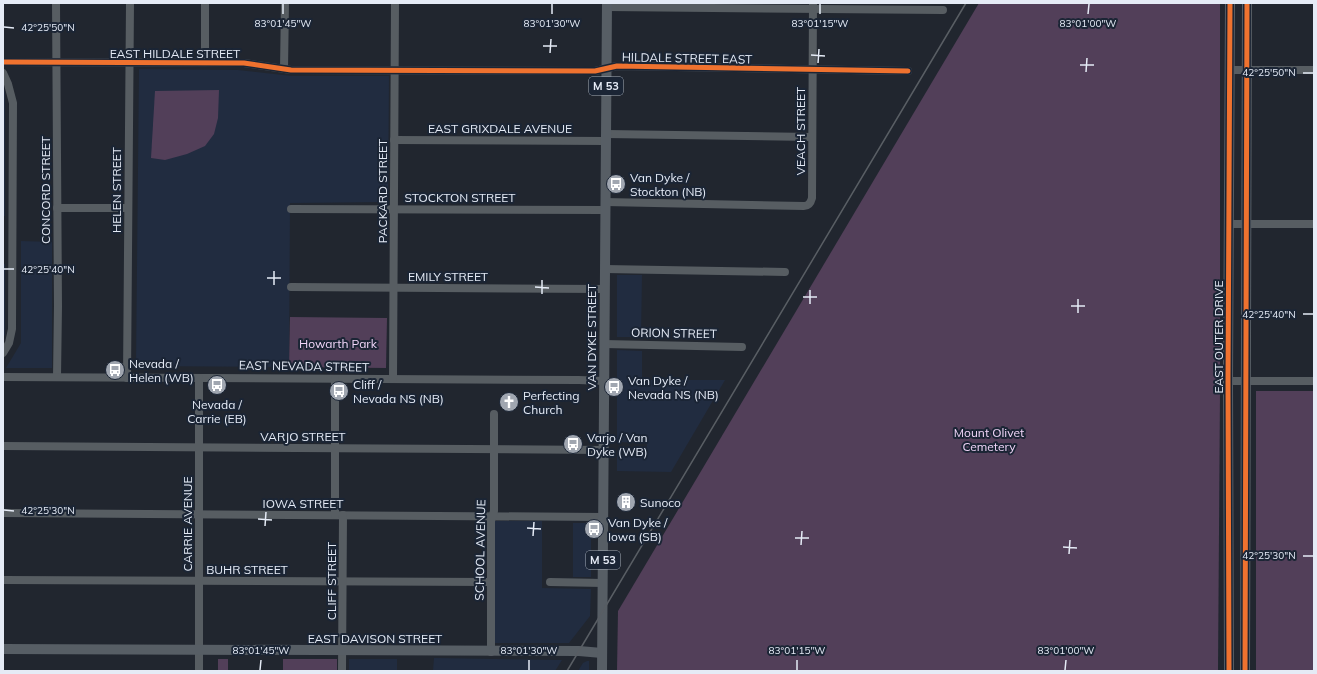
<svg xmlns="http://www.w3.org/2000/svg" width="1317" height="674" viewBox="0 0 1317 674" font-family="Mulish,sans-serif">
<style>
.built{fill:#212c40}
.green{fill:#523f59}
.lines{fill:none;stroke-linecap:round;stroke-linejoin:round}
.minor{stroke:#575d62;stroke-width:8}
.major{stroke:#575e65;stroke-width:10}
.rail{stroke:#595e64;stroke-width:1.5}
.cycleway-casing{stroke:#1b2535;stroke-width:8}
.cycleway{stroke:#ef722f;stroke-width:5}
.ticks{fill:none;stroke:#e5ebf6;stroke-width:1.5}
.labels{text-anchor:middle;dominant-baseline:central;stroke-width:4;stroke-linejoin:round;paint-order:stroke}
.shield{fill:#1b2535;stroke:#a8b0bc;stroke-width:1}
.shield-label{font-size:11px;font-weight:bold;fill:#e5ebf6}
.street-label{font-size:12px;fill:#e5ebf6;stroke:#1b2535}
.poi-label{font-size:12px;fill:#e5ebf6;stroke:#1b2535;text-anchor:start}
.park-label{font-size:12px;fill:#f1d5f8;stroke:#1b2535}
.ticks-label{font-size:10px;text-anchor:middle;fill:#e5ebf6;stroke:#1b2535;stroke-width:4;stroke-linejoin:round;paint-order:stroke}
</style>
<rect width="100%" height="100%" fill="#21262f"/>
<g class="built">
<path d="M139,69l99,1 54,6h97l-1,126 -98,1 -1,164 -153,-1z"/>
<path d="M3,87l2,5v124h-2z"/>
<path d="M21,241l31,1v126h-46l15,-25z"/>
<path d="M3,264h2v71l-2,2z"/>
<path d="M617,275h25l-1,62h-24z"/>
<path d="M617,350l25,1v29h83l-54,92 -54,-1v-16h29l1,-12 -30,-1z"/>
<path d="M495,521h47v67l49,1 -1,27 -21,27h-74z"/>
<rect x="573" y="523" width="18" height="54"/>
<path d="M434,658l128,2 -7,11h-122z"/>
<rect x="349" y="659" width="48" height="12"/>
<path d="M587,661h2v10h-11l5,-8z"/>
</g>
<g class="green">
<path d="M979,3h241v388l-2,280h-601l1,-60z"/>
<path d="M219,90l-1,28 -4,16 -9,12 -18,8 -22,6 -14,-2 4,-67z"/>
<path d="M290,317l97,1 -1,50 -97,-1z"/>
<rect x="1256" y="391" width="58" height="280"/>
<rect x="218" y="659" width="10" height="12"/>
<rect x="283" y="659" width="54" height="12"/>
</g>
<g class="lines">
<g class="minor">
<path d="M56,3l2,303 -1,71"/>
<path d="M607,7l336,3"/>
<path d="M3,62l241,1 47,7 304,1 22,-5 291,5"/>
<path d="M205,63v-60"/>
<path d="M284,69l1,-66"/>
<path d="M1229,70h85"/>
<path d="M3,73l5,11 5,19 -1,226 -3,14 -6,10"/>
<path d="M606,134l206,3"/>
<path d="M394,140l212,1"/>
<path d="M605,202l199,4c5,0 7,-4 8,-8l1,-195"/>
<path d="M57,208h71"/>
<path d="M291,209l314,1"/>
<path d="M1229,224h85"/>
<path d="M605,269l180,3"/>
<path d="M291,287l314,2"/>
<path d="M604,344l138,3"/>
<path d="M3,377l576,3 25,1"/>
<path d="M127,378l3,-375"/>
<path d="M393,379l2,-376"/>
<path d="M1228,381h86"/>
<path d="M3,446l601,4"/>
<path d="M3,513l600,4"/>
<path d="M335,515v-136"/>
<path d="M3,580l488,2"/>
<path d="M550,582l53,1"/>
<path d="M491,652v-131l3,-10v-97"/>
<path d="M199,671v-293"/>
<path d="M342,671l1,-156"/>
</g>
<g class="major">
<path d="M3,649l576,2 23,2"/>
<path d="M602,671l5,-668"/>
<path d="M1229,671l-1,-290 2,-378"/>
<path d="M1245,671l2,-668"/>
</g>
<path class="rail" d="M567,671l399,-668"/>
<g class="cycleway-casing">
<g id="cycleway">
<path d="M3,62l241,1 47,7 304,1 22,-5 291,5"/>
<path d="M1229,671l-1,-290 2,-378"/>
<path d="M1245,671l2,-668"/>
</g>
</g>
<use href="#cycleway" class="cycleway"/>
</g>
<path class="ticks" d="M283,14v-10M552,14v-10M820,14v-10M1088,14l1,-10M4,27l10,1M543,46h14M550,53l1,-14M811,55l14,1M818,63l1,-14M1080,65h14M1086,72l1,-14M1303,73h10M4,269h10M267,278h14M274,285v-14M535,287l14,1M542,294v-14M803,297h14M810,304v-14M1071,306h14M1078,313v-14M1303,314h10M4,510l10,1M258,519l14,1M265,526l1,-14M527,528l14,1M533,536l1,-14M795,538h14M801,545l1,-14M1063,547l14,1M1069,554l1,-14M1303,556h10M260,670l1,-10M529,670v-10M797,670v-10M1065,670l1,-10"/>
<defs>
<g id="bus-disc" transform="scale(1)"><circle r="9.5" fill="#a0a6b0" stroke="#1b2535"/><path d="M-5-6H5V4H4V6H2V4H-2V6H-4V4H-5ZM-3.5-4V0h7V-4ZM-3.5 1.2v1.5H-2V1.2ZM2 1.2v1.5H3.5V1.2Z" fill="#fff"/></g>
<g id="church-disc" transform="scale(1)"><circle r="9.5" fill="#a0a6b0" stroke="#1b2535"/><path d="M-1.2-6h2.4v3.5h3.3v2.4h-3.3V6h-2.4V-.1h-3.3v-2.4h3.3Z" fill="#fff"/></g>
<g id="building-disc" transform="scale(1)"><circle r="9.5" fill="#a0a6b0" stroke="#1b2535"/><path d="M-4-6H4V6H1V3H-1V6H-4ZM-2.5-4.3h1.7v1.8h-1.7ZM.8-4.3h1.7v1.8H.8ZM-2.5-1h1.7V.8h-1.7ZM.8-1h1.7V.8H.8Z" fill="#fff"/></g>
</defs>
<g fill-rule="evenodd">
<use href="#bus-disc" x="616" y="184"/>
<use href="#bus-disc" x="115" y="370"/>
<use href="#bus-disc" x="217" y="385"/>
<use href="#bus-disc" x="614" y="387"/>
<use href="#bus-disc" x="339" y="391"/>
<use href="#church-disc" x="509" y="402"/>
<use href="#bus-disc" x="573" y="444"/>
<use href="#building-disc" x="626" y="502"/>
<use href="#bus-disc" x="594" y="529"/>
</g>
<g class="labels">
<g class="shield">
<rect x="589" y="77" width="34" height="18" rx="3"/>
<rect x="586" y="551" width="34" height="18" rx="3"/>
</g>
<g class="shield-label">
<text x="606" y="86">M 53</text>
<text x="603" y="560">M 53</text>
</g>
<g class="street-label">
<text x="175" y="53">EAST HILDALE STREET</text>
<text transform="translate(687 58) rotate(1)">HILDALE STREET EAST</text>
<text x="500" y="128">EAST GRIXDALE AVENUE</text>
<text transform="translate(800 131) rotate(-90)">VEACH STREET</text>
<text transform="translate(45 190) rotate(-90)">CONCORD STREET</text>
<text transform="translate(116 190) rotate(-90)">HELEN STREET</text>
<text transform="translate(382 191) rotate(-90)">PACKARD STREET</text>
<text x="460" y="197">STOCKTON STREET</text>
<text x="448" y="276">EMILY STREET</text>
<text transform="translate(674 333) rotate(1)">ORION STREET</text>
<text transform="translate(591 337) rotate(-90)">VAN DYKE STREET</text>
<text transform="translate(1218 337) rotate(-90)">EAST OUTER DRIVE</text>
<text transform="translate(304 366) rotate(1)">EAST NEVADA STREET</text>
<text x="303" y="436">VARJO STREET</text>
<text x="303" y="503">IOWA STREET</text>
<text transform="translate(187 524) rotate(-90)">CARRIE AVENUE</text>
<text transform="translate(480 550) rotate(-89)">SCHOOL AVENUE</text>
<text x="247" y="569">BUHR STREET</text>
<text transform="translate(331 581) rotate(-90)">CLIFF STREET</text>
<text x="375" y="638">EAST DAVISON STREET</text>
</g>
<g class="poi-label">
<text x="630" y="177">Van Dyke /<tspan x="630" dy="14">Stockton (NB)</tspan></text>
<text x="129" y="363">Nevada /<tspan x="129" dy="14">Helen (WB)</tspan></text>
<text x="628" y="380">Van Dyke /<tspan x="628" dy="14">Nevada NS (NB)</tspan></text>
<text x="353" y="384">Cliff /<tspan x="353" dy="14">Nevada NS (NB)</tspan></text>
<text x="523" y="395">Perfecting<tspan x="523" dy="14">Church</tspan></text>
<text x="217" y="404" text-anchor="middle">Nevada /<tspan x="217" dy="14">Carrie (EB)</tspan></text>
<text x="587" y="437">Varjo / Van<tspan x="587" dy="14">Dyke (WB)</tspan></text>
<text x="640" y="502">Sunoco</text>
<text x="608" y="522">Van Dyke /<tspan x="608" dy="14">Iowa (SB)</tspan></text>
</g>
<g class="park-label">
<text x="338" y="343">Howarth Park</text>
<text x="989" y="432">Mount Olivet<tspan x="989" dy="14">Cemetery</tspan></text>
</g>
</g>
<g class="ticks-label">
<text x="283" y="27">83°01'45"W</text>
<text x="552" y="27">83°01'30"W</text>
<text x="820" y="27">83°01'15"W</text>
<text x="1088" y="27">83°01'00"W</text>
<text x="48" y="31">42°25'50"N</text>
<text x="1269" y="76">42°25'50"N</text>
<text x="48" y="273">42°25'40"N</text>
<text x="1269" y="318">42°25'40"N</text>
<text x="48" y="514">42°25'30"N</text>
<text x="1269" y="559">42°25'30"N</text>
<text x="261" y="654">83°01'45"W</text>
<text x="529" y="654">83°01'30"W</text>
<text x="797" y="654">83°01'15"W</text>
<text x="1066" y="654">83°01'00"W</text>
</g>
<rect width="1317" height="674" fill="none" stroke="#e5ebf6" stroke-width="8"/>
</svg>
